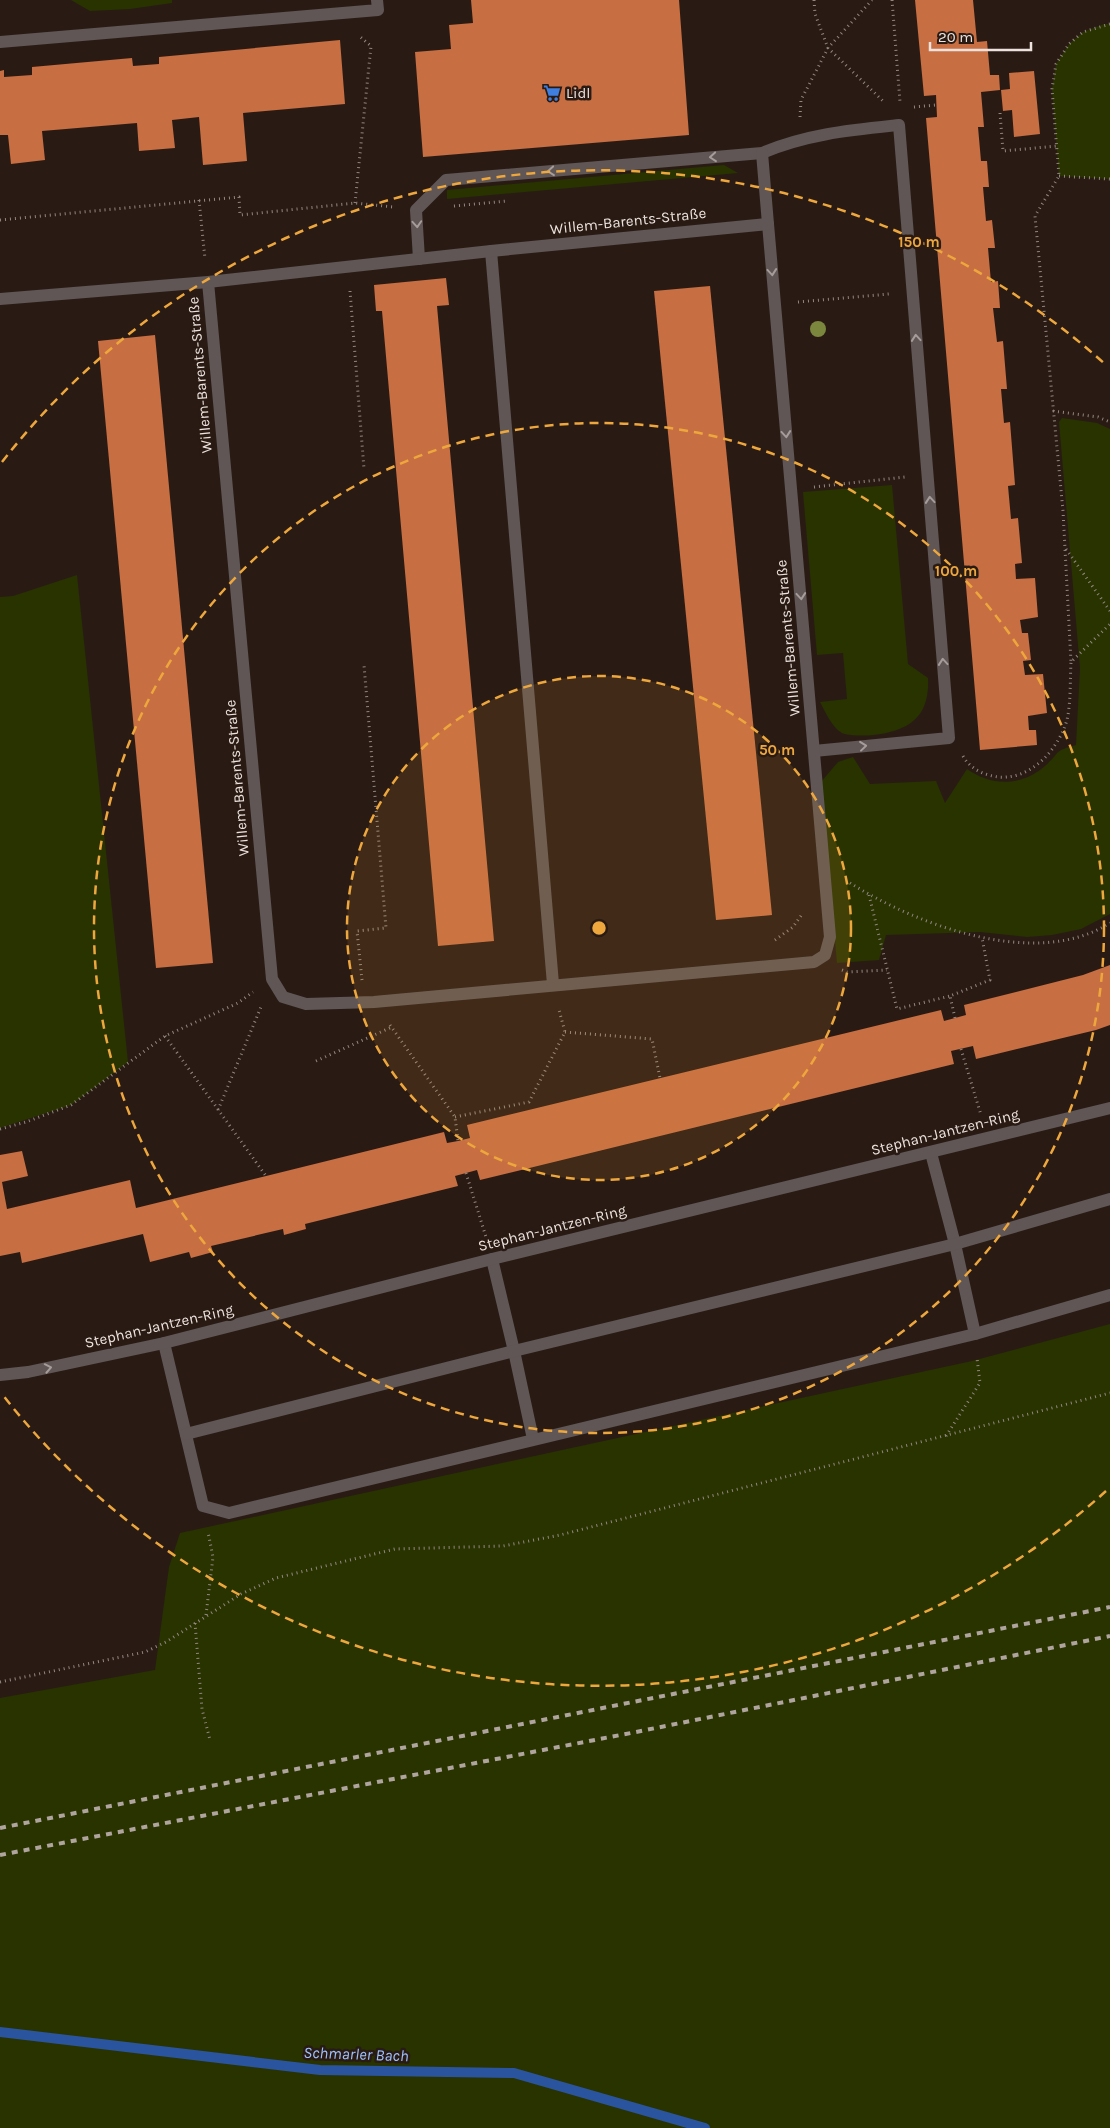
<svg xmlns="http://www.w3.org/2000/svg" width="1110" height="2128" viewBox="0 0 1110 2128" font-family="Karla,sans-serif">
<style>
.green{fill:#283300}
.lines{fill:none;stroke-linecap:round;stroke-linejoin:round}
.stream{stroke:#2a549d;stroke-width:10}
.building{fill:#c76e42}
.path{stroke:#948782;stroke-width:3;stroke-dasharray:1 4;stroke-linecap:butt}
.lane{stroke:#5f5655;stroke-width:12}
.street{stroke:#5f5655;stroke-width:12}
.rail{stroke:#b0a49f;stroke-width:4;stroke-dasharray:6 6;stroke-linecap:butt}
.tree{fill:#7c873e}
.oneway{stroke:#a69c9a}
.ring{fill:none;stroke:#eea73d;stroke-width:2.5;stroke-dasharray:9 6}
.labels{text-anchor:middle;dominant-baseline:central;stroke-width:5;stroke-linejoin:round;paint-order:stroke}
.poi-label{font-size:15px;fill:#ede2de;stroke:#291b14;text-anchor:start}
.street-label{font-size:15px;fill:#ede2de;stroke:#291b14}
.water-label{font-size:16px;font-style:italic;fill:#9fc3ff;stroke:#291b14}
.centre{fill:#eea73d;stroke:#291b14;stroke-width:2.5}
.ring-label{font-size:15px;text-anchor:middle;font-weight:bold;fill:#eea73d;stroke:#291b14;stroke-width:5;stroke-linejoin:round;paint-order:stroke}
</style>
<rect width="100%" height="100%" fill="#291b14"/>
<g class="green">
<path d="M71,0h101v3l-42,6 -40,2z"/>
<path d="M1104,24h6v155l-51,-3 -7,-87 4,-25 13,-20 14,-12z"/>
<path d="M724,165l14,8 -291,26v-9z"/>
<path d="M1062,418l35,5 13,6v485l-29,15 -29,6 -25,2 -47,-5 -94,3 -7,25 -42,3 -16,-181 17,-20 15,-5 17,27 66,-3 9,22 22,-34c25,18 55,17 78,-3 16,-14 8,-15 31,-21l4,-77 -21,-246z"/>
<path d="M892,485l16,179 20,14c2,39 -19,53 -55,57 -8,1 -23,1 -31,-2 -10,-5 -17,-22 -22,-31l27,-3 -4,-46 -26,2 -14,-163z"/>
<path d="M77,575l51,487 -57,43 -71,23v-531l13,-1z"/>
<path d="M1110,1324v804h-1110v-430l155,-28 14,-103 11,-34 792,-172z"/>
</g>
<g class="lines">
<path class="stream" d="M0,2032l320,38 194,3 191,55"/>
</g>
<g class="building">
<path d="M471,0h208l10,135 -266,22 -8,-105 36,-3 -2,-24 24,-2z"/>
<path d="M915,0h58l4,42 10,-1 3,34h9l1,15 -19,2 3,35h-6l3,34h6l2,26h-6l3,34 6,-1 3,28h-7l3,34 7,-1 2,27h-7l4,34 6,-1 4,48h-6l3,34 6,-1 5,63 -7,1 3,33 7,-1 4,45 -7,1 1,15 19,-1 3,39 -18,3 2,13h6l3,27 -8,1 2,14 18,-1 4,39 -19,3 1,14h7l1,15 -57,5 -54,-632 11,-1 -1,-22 -12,1z"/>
<path d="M340,40l5,64 -102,9 4,48 -44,4 -4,-48 -27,3 3,28 -36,3 -2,-28 -95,8 3,29 -34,4 -3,-29h-8v-64l4,-1v7l28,-2v-8l100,-9 1,8 26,-2v-7z"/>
<path d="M1034,71l6,63 -26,3 -2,-27 -9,1 -2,-21 9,-1 -1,-16z"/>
<path d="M446,278l3,27 -12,1 57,635 -56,5 -56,-635h-6l-2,-26z"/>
<path d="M710,286l62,629 -56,5 -62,-629z"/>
<path d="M155,335l58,628 -57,5 -58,-627z"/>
<path d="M1110,965v60l-14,5 -120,29 -3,-13 -22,5 3,13 -474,116 -3,-10 -22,6 3,10 -153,38 1,5 -22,6 -1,-6 -72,17 2,6 -22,6 -2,-6 -39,10 -7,-28 -121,29 -2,-11 -20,4v-101l22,-4 6,25 -26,6 5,27 123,-29 6,28 308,-76 3,11 11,-2 12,-3 -3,-13 474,-115 3,11 22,-6 -2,-10 119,-30z"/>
</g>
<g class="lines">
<g class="path">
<path d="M814,0l1,14 13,34 55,53"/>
<path d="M892,0l8,102"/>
<path d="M1110,24l-27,8 -14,12 -13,20 -4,25 7,87 -24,40 28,295 8,151 39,-38"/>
<path d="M914,107l22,-2"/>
<path d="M1000,113l3,38 54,-5"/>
<path d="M800,117l1,-17 27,-52 44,-48"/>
<path d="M1059,176l51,3"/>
<path d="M199,200l6,59"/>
<path d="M355,203l16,-157 -13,-11"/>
<path d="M454,206l53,-5"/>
<path d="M0,220l239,-23 1,18 115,-12 38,4"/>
<path d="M350,291l14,178"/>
<path d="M798,302l91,-8"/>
<path d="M1053,411l45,6 12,5"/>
<path d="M814,487l91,-10"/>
<path d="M1066,549l44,62"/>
<path d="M963,756c7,13 21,19 35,21 33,3 60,-27 69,-57 4,-18 3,-40 4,-58"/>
<path d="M850,883c67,42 186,87 260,40"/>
<path d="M869,895l28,114 53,-13"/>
<path d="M775,940l18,-13 10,-14"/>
<path d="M842,970l5,2 40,-2"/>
<path d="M362,980l-5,-49 29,-3 -22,-263"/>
<path d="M955,1018l-5,-22 40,-16 -8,-42"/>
<path d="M390,1025l65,92 3,24"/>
<path d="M565,1032l87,7 8,39"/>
<path d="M165,1036l101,140"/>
<path d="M961,1049l20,66"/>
<path d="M316,1061l76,-34"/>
<path d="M218,1110l43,-103"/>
<path d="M455,1117l74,-15 36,-70 -6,-22"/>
<path d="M0,1129l26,-7 45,-17 94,-69 73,-33 15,-11"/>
<path d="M466,1173l20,64"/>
<path d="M946,1436l34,-53 -3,-25"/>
<path d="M206,1615l7,-58 -5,-25"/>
<path d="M195,1623l7,86 8,31"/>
<path d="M0,1682l145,-30 21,-10 75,-48 35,-16 119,-29 108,-3 57,-11 550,-142"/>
</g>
<g class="lane">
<path d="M0,42l378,-32 -1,-10"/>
<path d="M419,259l-3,-49 30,-30 316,-27c44,-19 89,-23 137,-28l50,613 -135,13"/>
<path d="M931,1153l24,91 20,90"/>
<path d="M492,1259l22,92 19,88"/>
<path d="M164,1343l39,163 26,7 746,-179 135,-39"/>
<path d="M186,1434l328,-83 441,-107 155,-45"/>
</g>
<g class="street">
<path d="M491,251l62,733"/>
<path d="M208,282l64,697 11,18 23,7 68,-2 440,-40 11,-7 5,-18 -62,-713"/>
<path d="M0,299l208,-17 283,-31 277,-27 -6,-71"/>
<path d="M0,1375l28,-3 136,-29 328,-84 618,-151"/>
</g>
<g class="rail">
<path d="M0,1828l1110,-221"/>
<path d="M0,1855l636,-123 474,-96"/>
</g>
</g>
<circle class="tree" cx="818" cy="329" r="8"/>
<defs><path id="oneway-chevron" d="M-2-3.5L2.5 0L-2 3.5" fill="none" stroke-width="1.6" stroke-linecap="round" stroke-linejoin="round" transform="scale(1.25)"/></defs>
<g class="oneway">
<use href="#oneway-chevron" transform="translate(713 157) rotate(175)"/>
<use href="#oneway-chevron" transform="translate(551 171) rotate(175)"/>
<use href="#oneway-chevron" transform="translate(417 224) rotate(86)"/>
<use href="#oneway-chevron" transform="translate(772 272) rotate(85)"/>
<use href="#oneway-chevron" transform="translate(916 338) rotate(-95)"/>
<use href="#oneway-chevron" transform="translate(786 434) rotate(85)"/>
<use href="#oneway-chevron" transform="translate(930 500) rotate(-95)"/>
<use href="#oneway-chevron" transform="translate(801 596) rotate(85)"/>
<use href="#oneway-chevron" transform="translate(943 662) rotate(-95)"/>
<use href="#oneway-chevron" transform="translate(863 746) rotate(-6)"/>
<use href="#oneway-chevron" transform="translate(48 1368) rotate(-11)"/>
</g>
<circle cx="599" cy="928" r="252" fill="#eea73d" fill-opacity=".12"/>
<g class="ring">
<circle cx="599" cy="928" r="252"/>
<circle cx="599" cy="928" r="505"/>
<path d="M1106 1491A757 757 0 0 1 2 1394M2 462A757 757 0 0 1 1106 365"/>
</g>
<defs>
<g id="supermarket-bare" transform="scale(1.35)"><path d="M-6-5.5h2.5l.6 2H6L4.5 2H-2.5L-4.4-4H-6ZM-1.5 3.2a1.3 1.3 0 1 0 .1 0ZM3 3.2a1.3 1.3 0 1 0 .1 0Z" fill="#3f7fe0" stroke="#291b14" stroke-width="2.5" paint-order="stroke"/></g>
</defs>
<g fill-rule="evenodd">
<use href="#supermarket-bare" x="552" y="93"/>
</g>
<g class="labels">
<g class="poi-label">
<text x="566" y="93">Lidl</text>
</g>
<g class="street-label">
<text transform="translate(628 221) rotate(-6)">Willem-Barents-Straße</text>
<text transform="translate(200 375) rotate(-95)">Willem-Barents-Straße</text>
<text transform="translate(788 638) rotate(-95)">Willem-Barents-Straße</text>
<text transform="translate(237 778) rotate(-95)">Willem-Barents-Straße</text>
<text transform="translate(945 1132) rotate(-14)">Stephan-Jantzen-Ring</text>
<text transform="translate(552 1228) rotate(-14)">Stephan-Jantzen-Ring</text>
<text transform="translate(159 1326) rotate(-13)">Stephan-Jantzen-Ring</text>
</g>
<g class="water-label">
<text transform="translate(356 2054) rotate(2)">Schmarler Bach</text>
</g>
</g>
<circle cx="599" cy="928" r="8" class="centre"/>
<g class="ring-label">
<text x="919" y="247">150 m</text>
<text x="956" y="576">100 m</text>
<text x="777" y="755">50 m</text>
</g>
<path d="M930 42v8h101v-8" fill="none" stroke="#ede2de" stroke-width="2.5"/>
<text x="938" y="42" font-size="15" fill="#ede2de" stroke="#291b14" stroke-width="4" paint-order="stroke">20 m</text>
</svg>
